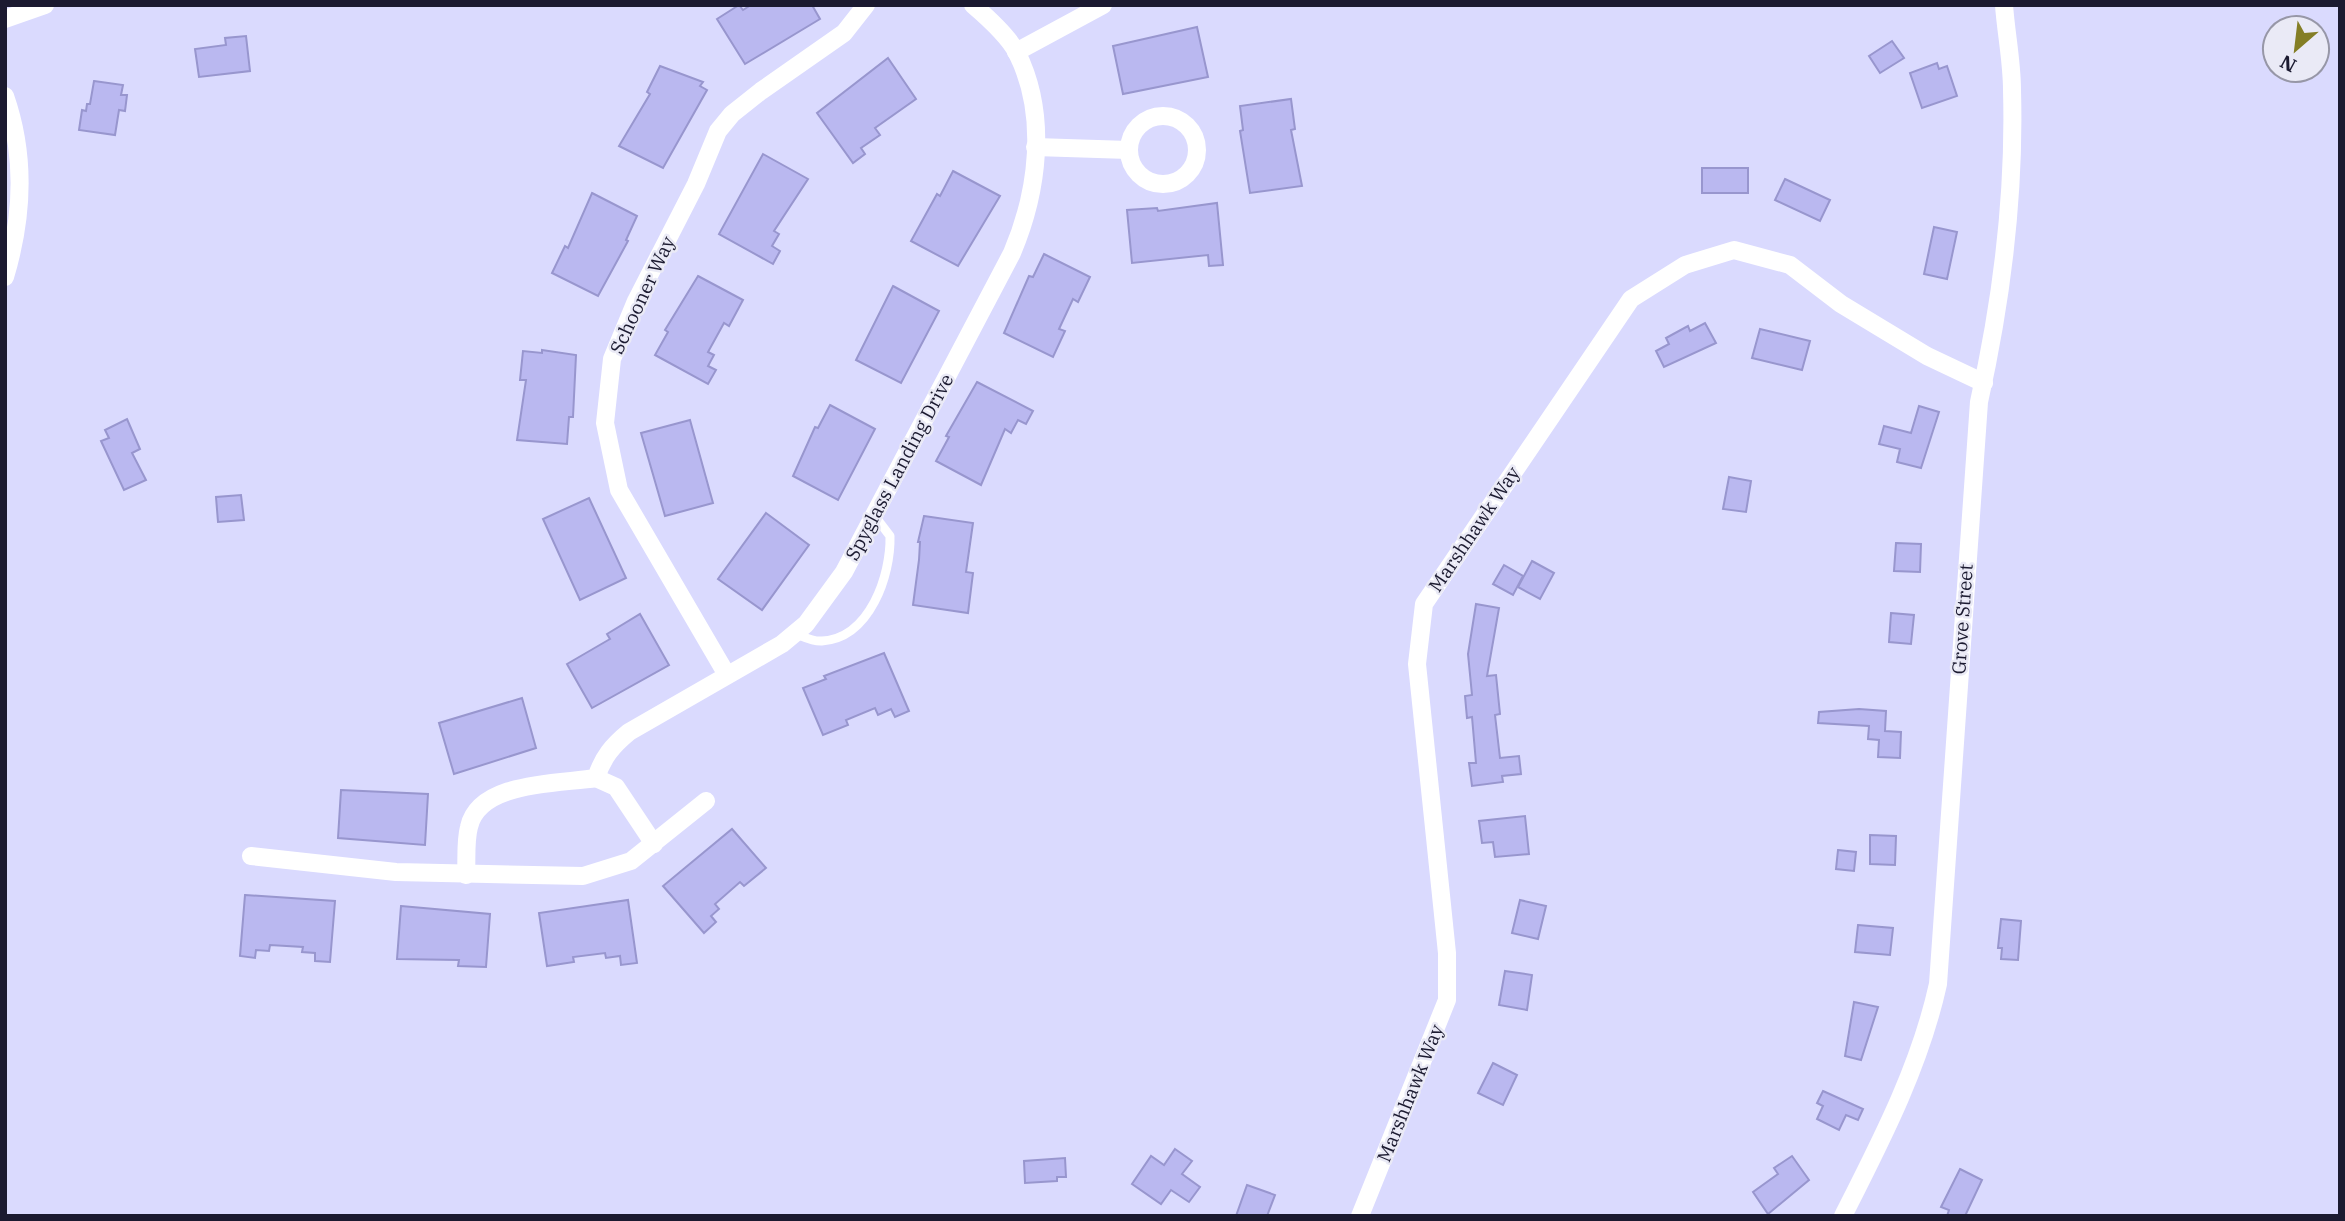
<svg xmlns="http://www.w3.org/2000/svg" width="2345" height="1221" viewBox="0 0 2345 1221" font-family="'IBM Plex Serif',serif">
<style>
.building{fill:#bab8f0;stroke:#9896ce;stroke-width:2}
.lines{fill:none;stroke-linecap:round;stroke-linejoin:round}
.lane{stroke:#fff;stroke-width:9}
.street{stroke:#fff;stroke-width:18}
.labels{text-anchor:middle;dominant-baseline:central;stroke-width:5;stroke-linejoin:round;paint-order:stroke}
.street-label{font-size:19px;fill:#1b1a30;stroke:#eaeaf6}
</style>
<rect width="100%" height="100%" fill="#dadafe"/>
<g class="building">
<path d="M739,5l4,5 8,-5h61l8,14 -75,45 -28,-45z"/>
<path d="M1197,27l11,50 -85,17 -10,-48z"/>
<path d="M246,36l4,35 -51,6 -4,-28 31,-4 -1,-7z"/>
<path d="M1892,41l12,17 -24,15 -11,-17z"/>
<path d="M888,58l28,41 -41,29 5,7 -19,13 4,6 -12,9 -36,-50z"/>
<path d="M1937,63l2,6 8,-3 10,30 -35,12 -12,-35z"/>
<path d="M660,66l43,16 -3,4 7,4 -44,78 -44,-22 31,-52 -3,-2z"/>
<path d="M94,81l29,4 -2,10h6l-2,16 -6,-1 -4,25 -36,-5 3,-20 4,1 1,-7h3z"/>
<path d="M1291,99l4,30 -4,1 11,56 -52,7 -10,-62 3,-1 -3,-24z"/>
<path d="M763,154l45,25 -34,52 5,3 -7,12 8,5 -7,13 -54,-30z"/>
<rect x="1702" y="168" width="46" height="25"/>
<path d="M953,171l47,25 -42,70 -47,-25 26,-47 3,2z"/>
<path d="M1785,179l45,21 -10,21 -45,-21z"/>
<path d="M592,193l45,23 -11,24 2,1 -30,55 -46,-23 13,-27 3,2z"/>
<path d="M1217,203l6,62 -14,1 -1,-11 -76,8 -5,-53 30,-2 1,3z"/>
<path d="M1934,227l23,5 -10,47 -23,-5z"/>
<path d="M1044,254l46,23 -12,25 -5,-3 -14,30 6,2 -12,26 -49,-24 25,-57 4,1z"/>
<path d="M698,276l45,24 -14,26 -5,-3 -16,29 6,3 -6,11 8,4 -8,14 -53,-29 13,-23 -3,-2z"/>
<path d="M893,286l46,25 -38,72 -45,-23z"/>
<path d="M1705,323l11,20 -52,24 -8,-16 13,-7 -3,-6 22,-12 2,5z"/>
<path d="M1760,329l50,12 -8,29 -50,-12z"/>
<path d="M542,350l34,5 -3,62h-4l-2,27 -50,-4 9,-60h-6l3,-29 19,2z"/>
<path d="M977,382l56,29 -7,13 -8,-4 -7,13 -6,-4 -24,56 -45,-24 13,-24 -3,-1z"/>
<path d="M830,405l45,24 -37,71 -45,-24 22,-49 3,1z"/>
<path d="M1919,406l20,6 -18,56 -24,-6 3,-13 -21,-5 5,-18 27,7z"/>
<path d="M127,419l13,30 -8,4 14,27 -22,10 -23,-49 8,-3 -4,-8z"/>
<path d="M690,420l23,83 -48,13 -24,-83z"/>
<path d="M1729,477l22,4 -5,31 -23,-3z"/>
<path d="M241,495l3,25 -26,2 -2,-25z"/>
<path d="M589,498l37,80 -46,22 -37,-81z"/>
<path d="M766,513l43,32 -47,65 -44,-31z"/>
<path d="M924,516l49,7 -7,49 7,1 -5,40 -55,-8 6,-45 1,-18h-2z"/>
<path d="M1896,543l25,1 -1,28 -26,-1z"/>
<path d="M1532,561l22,12 -14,26 -22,-12z"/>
<path d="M1504,565l19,11 -10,19 -20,-11z"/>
<path d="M1476,604l23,4 -12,68 9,-1 4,39 -5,1 5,43 19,-2 2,18 -19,2 1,6 -31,4 -3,-23h7l-4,-46 -5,1 -2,-22 7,-1 -4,-41z"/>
<path d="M1891,613l23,2 -3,29 -22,-2z"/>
<path d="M640,614l29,51 -77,43 -25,-44 43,-25 -3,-5z"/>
<path d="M884,653l25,58 -14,6 -4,-8 -13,6 -3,-7 -29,12 2,5 -25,10 -20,-47 23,-9 -2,-3z"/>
<path d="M522,698l14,50 -82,26 -15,-51z"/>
<path d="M1859,709l27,2 -1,20 16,1 -1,26 -22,-1 1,-17 -11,-1 1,-13 -51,-3 1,-11z"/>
<path d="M341,790l87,4 -3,51 -87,-7z"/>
<path d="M1525,816l4,38 -34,3 -2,-15 -11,1 -3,-22z"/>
<path d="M732,829l34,39 -22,18 -4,-4 -25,22 4,5 -8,7 5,6 -12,11 -41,-47z"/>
<path d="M1870,835l26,1 -1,29 -25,-1z"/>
<path d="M1838,850l18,2 -2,19 -18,-2z"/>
<path d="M245,895l90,6 -5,61 -15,-1v-8l-13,-1 1,-5 -33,-2 -1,6 -13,-1 -1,8 -15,-2z"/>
<path d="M628,900l9,63 -16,2 -1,-9 -14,2 -1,-5 -32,4 1,5 -27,4 -8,-53z"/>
<path d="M1520,900l26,6 -8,33 -26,-6z"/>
<path d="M401,906l89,8 -4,53 -28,-1 1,-6 -62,-1z"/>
<path d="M2001,919l20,2 -3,39 -17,-1 1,-11h-4z"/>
<path d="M1858,925l35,3 -3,27 -35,-3z"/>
<path d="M1505,971l27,4 -5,35 -28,-5z"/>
<path d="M1854,1002l24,5 -17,53 -16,-4z"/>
<path d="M1493,1063l24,12 -14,30 -25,-12z"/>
<path d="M1823,1091l40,18 -5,11 -12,-5 -7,15 -22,-11 6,-13 -6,-3z"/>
<path d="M1175,1149l17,12 -10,13 18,13 -11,15 -18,-12 -10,14 -29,-20 19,-28 13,9z"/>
<path d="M1792,1156l17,24 -41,34 -15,-22 25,-18 -4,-6z"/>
<path d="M1065,1158l1,19h-9v4l-32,2 -1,-22z"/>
<path d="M1960,1169l22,11 -17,36h-18l2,-6 -8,-3z"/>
<path d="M1247,1185l28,10 -8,21h-31z"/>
</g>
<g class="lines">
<path class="lane" d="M796,634c8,3 18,8 26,7 48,-3 69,-66 68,-105l-16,-21"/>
<g class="street">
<path d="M5,19l40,-14"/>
<path d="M1016,52l87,-47"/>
<path d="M5,96c21,60 18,121 0,181"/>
<circle cx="1163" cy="150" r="34"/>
<path d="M1035,147l94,3"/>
<path d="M727,675l-108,-185 -14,-67 7,-64 24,-58 60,-117 22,-53 14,-17 29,-23 83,-58 22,-28"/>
<path d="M596,778l20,9 38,57"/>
<path d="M251,856l145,16 187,4 48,-15 75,-60"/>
<path d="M466,875c1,-15 -1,-33 3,-48 10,-46 90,-43 127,-49 7,-21 16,-32 33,-46l153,-88 24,-20 38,-52 168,-319c26,-61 36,-138 5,-200 -8,-16 -30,-36 -44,-48"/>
<path d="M1360,1216l87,-216v-47l-30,-289 7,-60 207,-305 54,-34 49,-15 56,15 51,39 86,52 57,27"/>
<path d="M1843,1216c38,-75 77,-150 95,-232l41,-582c23,-103 36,-206 33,-312 0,-28 -6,-57 -8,-85"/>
</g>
</g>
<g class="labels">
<g class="street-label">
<text transform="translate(642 295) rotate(-65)">Schooner Way</text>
<text transform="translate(899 467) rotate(-62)">Spyglass Landing Drive</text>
<text transform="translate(1474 529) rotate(-56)">Marshhawk Way</text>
<text transform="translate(1962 619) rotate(-86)">Grove Street</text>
<text transform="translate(1410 1093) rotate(-68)">Marshhawk Way</text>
</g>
</g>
<rect width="2345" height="1221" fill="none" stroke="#1b1a30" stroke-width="14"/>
<g transform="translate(2296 49) rotate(208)"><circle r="33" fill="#eaeaf6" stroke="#9797a7" stroke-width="2"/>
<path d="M0-5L12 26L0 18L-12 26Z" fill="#847e25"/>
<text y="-10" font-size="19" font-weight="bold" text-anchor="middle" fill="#1b1a30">N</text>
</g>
</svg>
